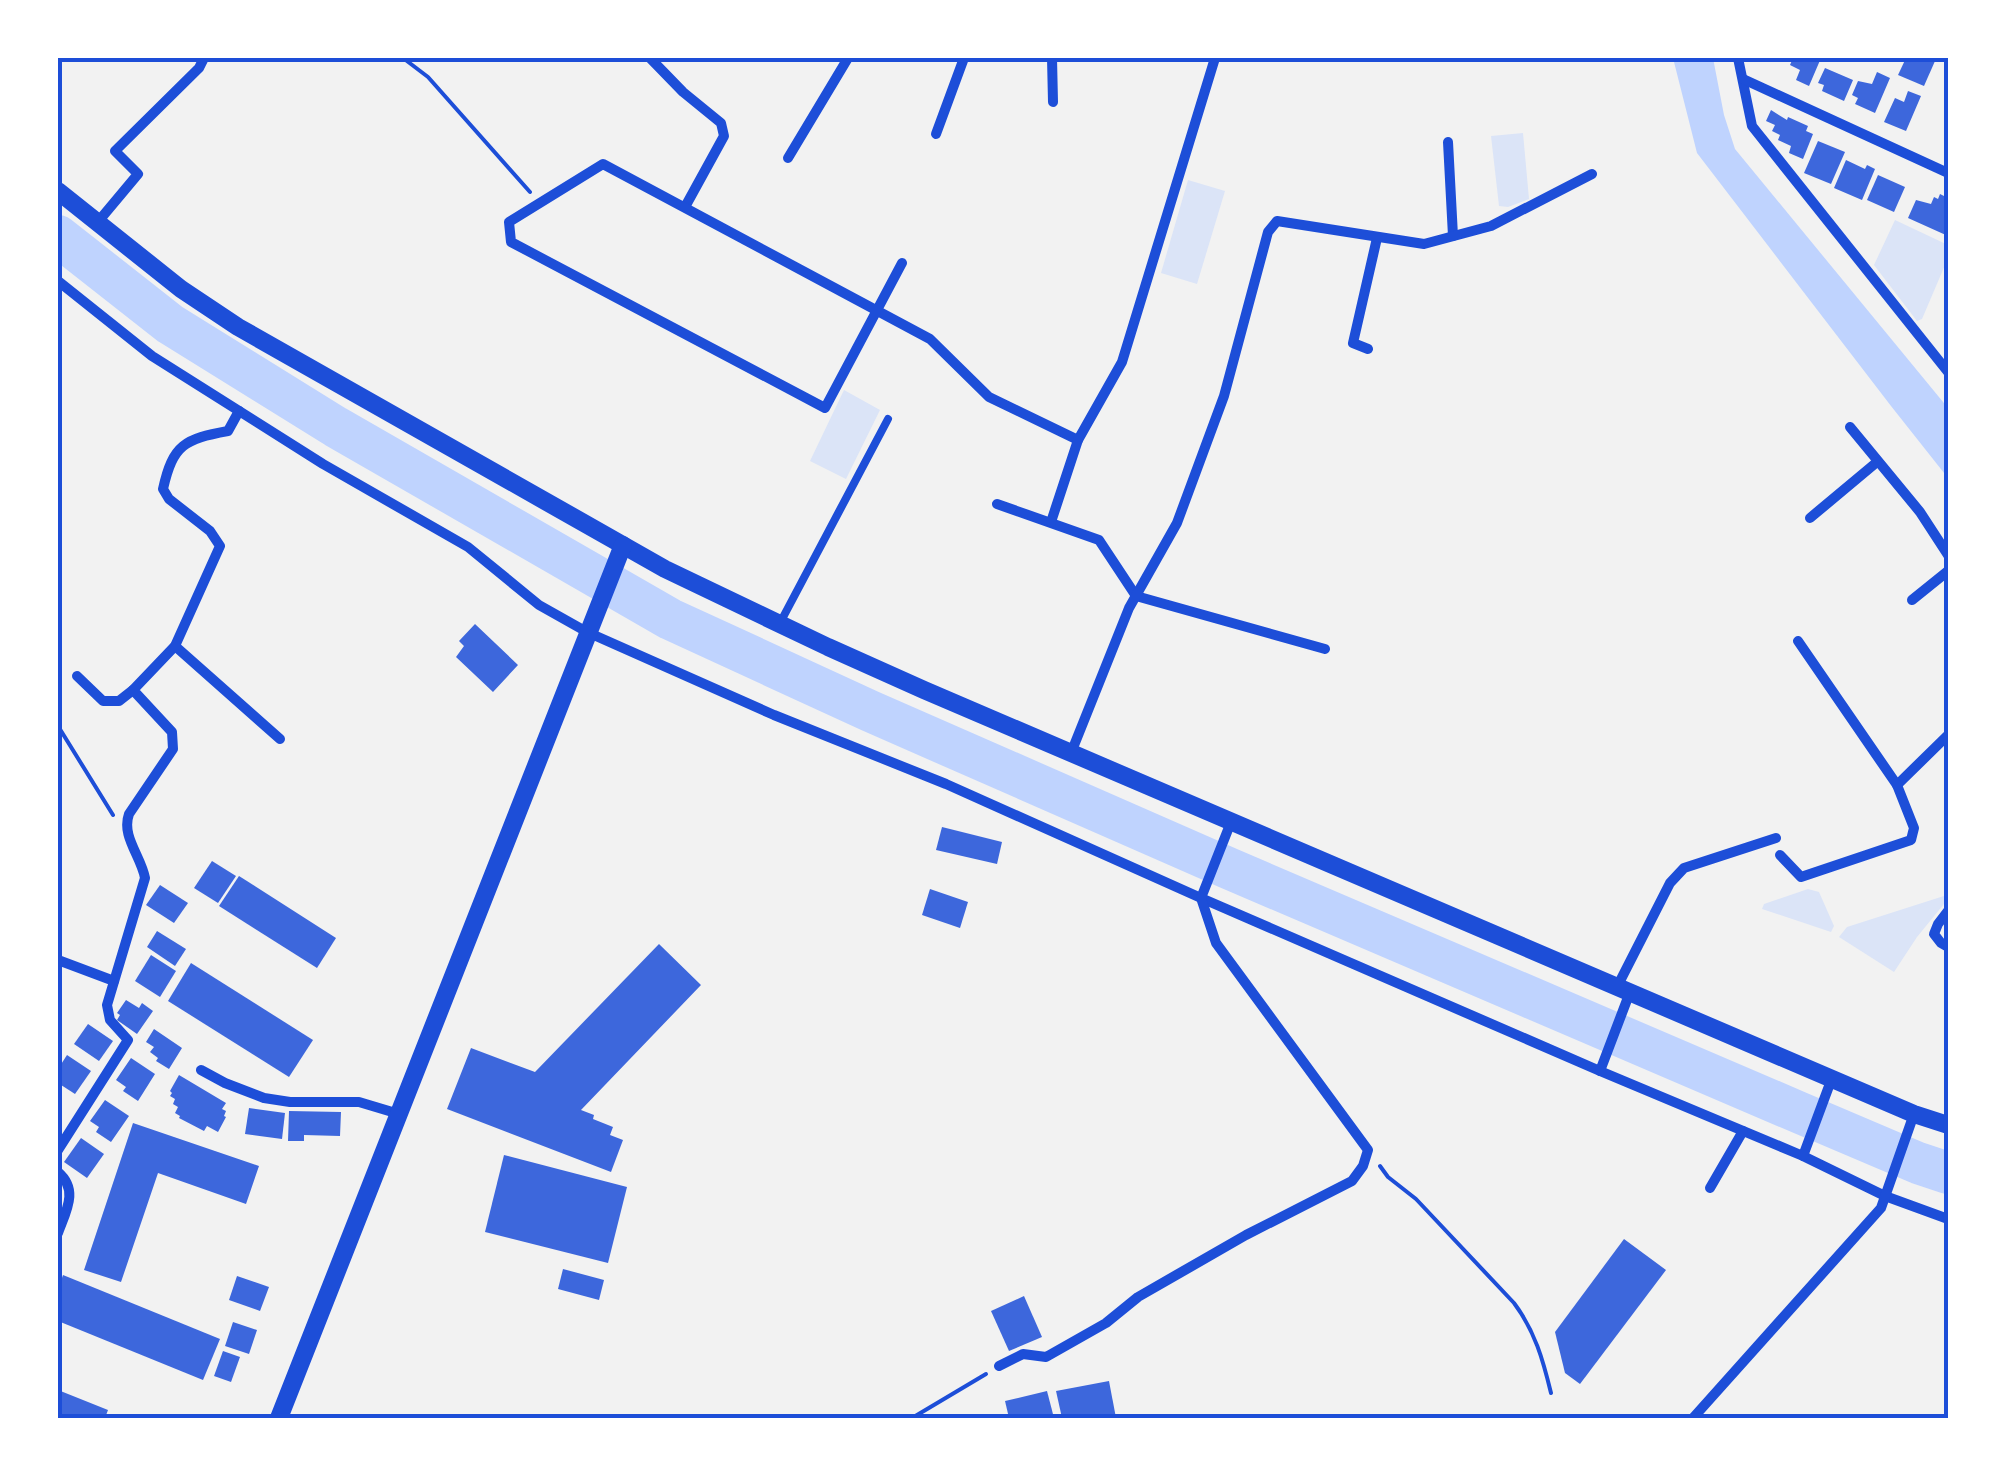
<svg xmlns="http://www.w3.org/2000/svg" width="2006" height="1476" viewBox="0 0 2006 1476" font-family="'Nunito Sans',sans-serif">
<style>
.green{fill:#dbe4f7}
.water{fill:#bfd3fe}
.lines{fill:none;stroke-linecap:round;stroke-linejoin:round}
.river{stroke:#bfd3fe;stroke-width:42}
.building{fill:#3d67dc}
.path{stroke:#1d4ed8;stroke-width:4}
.service{stroke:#1d4ed8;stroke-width:8}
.minor{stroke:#1d4ed8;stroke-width:10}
.tertiary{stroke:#1d4ed8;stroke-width:18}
.neatline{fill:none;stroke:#1d4ed8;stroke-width:4}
</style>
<rect width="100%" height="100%" fill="#f2f2f2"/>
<g class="green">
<path d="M1523,133l6,66 -21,8 -9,-1 -8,-70z"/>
<path d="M1188,180l37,11 -28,93 -36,-11z"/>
<path d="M1895,220l53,25v13l-26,61 -5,2 -43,-56z"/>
<path d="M844,390l36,20 -34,69 -36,-18z"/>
<path d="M1808,889l11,3 15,34 -3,6 -69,-23 2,-5z"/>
<path d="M1947,895l1,4 -31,38 -23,35 -55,-35 8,-10z"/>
</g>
<path class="water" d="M1673,58h40l11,57 11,34 213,259v70l-57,-72 -194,-253z"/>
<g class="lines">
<path class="river" d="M58,236l112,88 166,103 334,192 200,92 358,157 570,244 120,51 30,10"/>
</g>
<g class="building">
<path d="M1793,58h28l-12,28 -13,-6 4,-10 -10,-5z"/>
<path d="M1906,58h22l7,3 -11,25 -26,-11z"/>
<path d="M1825,68l28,12 -9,21 -22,-10 2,-6 -6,-2z"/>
<path d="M1877,72l13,6 -15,35 -20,-9 3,-6 -6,-3 6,-14 14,3z"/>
<path d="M1908,91l13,5 -15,35 -22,-9 11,-24 9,4z"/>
<path d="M1771,110l16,10 1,-3 20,9 -2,5 7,3 -10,25 -14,-6 2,-7 -13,-6 2,-5 -8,-4 3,-6 -9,-4z"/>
<path d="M1818,141l27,11 -14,32 -27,-11z"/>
<path d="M1846,160l19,9 2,-4 8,4 -13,31 -28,-12z"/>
<path d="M1878,175l27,12 -11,25 -27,-12z"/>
<path d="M1940,194l8,4v38l-40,-18 8,-18 15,4 3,-7 4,2z"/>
<path d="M475,624l43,41 -25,27 -37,-35 8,-11 -5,-5z"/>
<path d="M942,827l60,15 -5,22 -61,-14z"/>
<path d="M212,861l24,15 -18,27 -24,-15z"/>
<path d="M239,876l97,62 -19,30 -98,-62z"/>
<path d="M160,885l28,18 -14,20 -28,-18z"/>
<path d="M930,889l38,13 -8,26 -38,-13z"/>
<path d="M157,931l29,18 -11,17 -28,-19z"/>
<path d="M659,944l42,41 -120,125 13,5 -1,4 20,8 -3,8 13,5 -12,32 -164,-63 24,-61 64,24z"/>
<path d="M151,955l25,16 -16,26 -25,-16z"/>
<path d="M191,963l122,77 -24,37 -121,-76z"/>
<path d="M126,1000l13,8 3,-5 11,8 -16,23 -20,-14 3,-5 -3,-2z"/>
<path d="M88,1024l25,17 -14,20 -25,-17z"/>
<path d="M154,1029l28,19 -13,21 -13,-8 2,-3 -8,-6 4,-5 -8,-5z"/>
<path d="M67,1055l24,16 -16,23 -17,-11v-14z"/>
<path d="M131,1058l24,16 -17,27 -15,-10 3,-4 -10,-7z"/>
<path d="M179,1075l47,28 -4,6 4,2 -2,5 2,1 -8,15 -11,-6 -3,5 -25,-13 1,-2 -5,-3 3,-6 -5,-3 2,-5 -5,-3 2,-3 -2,-2z"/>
<path d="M105,1100l24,16 -18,26 -15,-10 3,-5 -9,-6z"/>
<path d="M249,1108l36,5 -3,26 -37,-5z"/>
<path d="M289,1111l52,1 -1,24 -36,-1v6h-16z"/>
<path d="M133,1123l126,43 -13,38 -88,-31 -37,109 -37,-12z"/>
<path d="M81,1138l23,16 -17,24 -23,-16z"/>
<path d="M504,1155l123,32 -19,76 -123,-31z"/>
<path d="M1624,1239l42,31 -86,114 -15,-11 -10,-41z"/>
<path d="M563,1269l41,11 -5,20 -41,-11z"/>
<path d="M63,1275l157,64 -17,41 -145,-59v-32z"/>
<path d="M237,1276l32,11 -9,24 -31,-11z"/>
<path d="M1024,1296l18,41 -33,14 -18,-40z"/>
<path d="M233,1322l24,8 -8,24 -24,-8z"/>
<path d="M223,1351l17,6 -9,25 -17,-6z"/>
<path d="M1109,1381l7,37h-54l-6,-27z"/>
<path d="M58,1390l50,20 -3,8h-47z"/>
<path d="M1047,1391l7,27h-45l-4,-17z"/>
</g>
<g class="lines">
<g class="path">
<path d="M403,58l25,19 102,115"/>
<path d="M58,726l55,89"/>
<path d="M1380,1166l8,11 28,22 98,104c21,28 29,57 37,90"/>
<path d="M912,1418l74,-44"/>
</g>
<path class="service" d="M780,623l108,-204"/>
<g class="minor">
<path d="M650,58l33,34 38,31 3,13 -39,71"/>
<path d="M1052,58l1,44"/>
<path d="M1738,58l14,68 196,246"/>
<path d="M1743,79l205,94"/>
<path d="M936,134l28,-76"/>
<path d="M1448,142l5,94"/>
<path d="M788,158l60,-100"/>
<path d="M97,223l41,-49 -23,-23 84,-83 5,-10"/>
<path d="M902,263l-77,145 -314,-166 -2,-20 94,-58 327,175 59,58 89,43"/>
<path d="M58,281l94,75 171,108 145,83 71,58 48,27 187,83 172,69 255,114 399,173 203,85 82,40 63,23"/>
<path d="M1368,349l-15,-6 24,-105"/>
<path d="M1850,427l70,85 28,43"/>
<path d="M997,504l102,36 37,56 189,53"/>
<path d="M1810,518l67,-56"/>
<path d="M1051,522l27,-82 44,-78 93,-304"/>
<path d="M1912,600l36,-29"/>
<path d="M175,646l105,93"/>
<path d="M77,676l26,25h16l14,-11"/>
<path d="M1071,753l58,-145 48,-85 47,-127 44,-164 9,-11 147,23 67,-18 101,-52"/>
<path d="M1897,785l51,-50"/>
<path d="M1780,855l21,22 110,-37 3,-12 -17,-43 -99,-144"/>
<path d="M1948,911l-10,13 -4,10 7,9 7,4"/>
<path d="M58,960l56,21"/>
<path d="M1617,987l53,-104 14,-15 92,-30"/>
<path d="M201,1070l24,13 39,15 26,4h69l40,12"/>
<path d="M1600,1071l30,-79"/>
<path d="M58,1150l70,-110 -18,-20 -3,-15 38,-127c-4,-22 -24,-42 -16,-64l44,-65 -1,-17 -39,-42 42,-44 45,-100 -10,-15 -41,-32 -6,-10c10,-45 22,-50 65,-58l11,-20"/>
<path d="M1803,1156l29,-78"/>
<path d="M58,1172c21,18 8,39 0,61"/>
<path d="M1710,1188l33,-57"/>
<path d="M999,1366l24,-12 23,3 60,-34 32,-26 108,-62 106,-54 11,-15 5,-16 -152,-207 -15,-45 30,-76"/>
<path d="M1693,1418l188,-210 33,-94"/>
</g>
<g class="tertiary">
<path d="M58,191l123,98 57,38 427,242 163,78 96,43 990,424 34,11"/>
<path d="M279,1418l344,-873"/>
</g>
</g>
<rect width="2006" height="1476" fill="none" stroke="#ffffff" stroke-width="120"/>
<rect x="60" y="60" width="1886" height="1356" class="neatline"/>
</svg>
